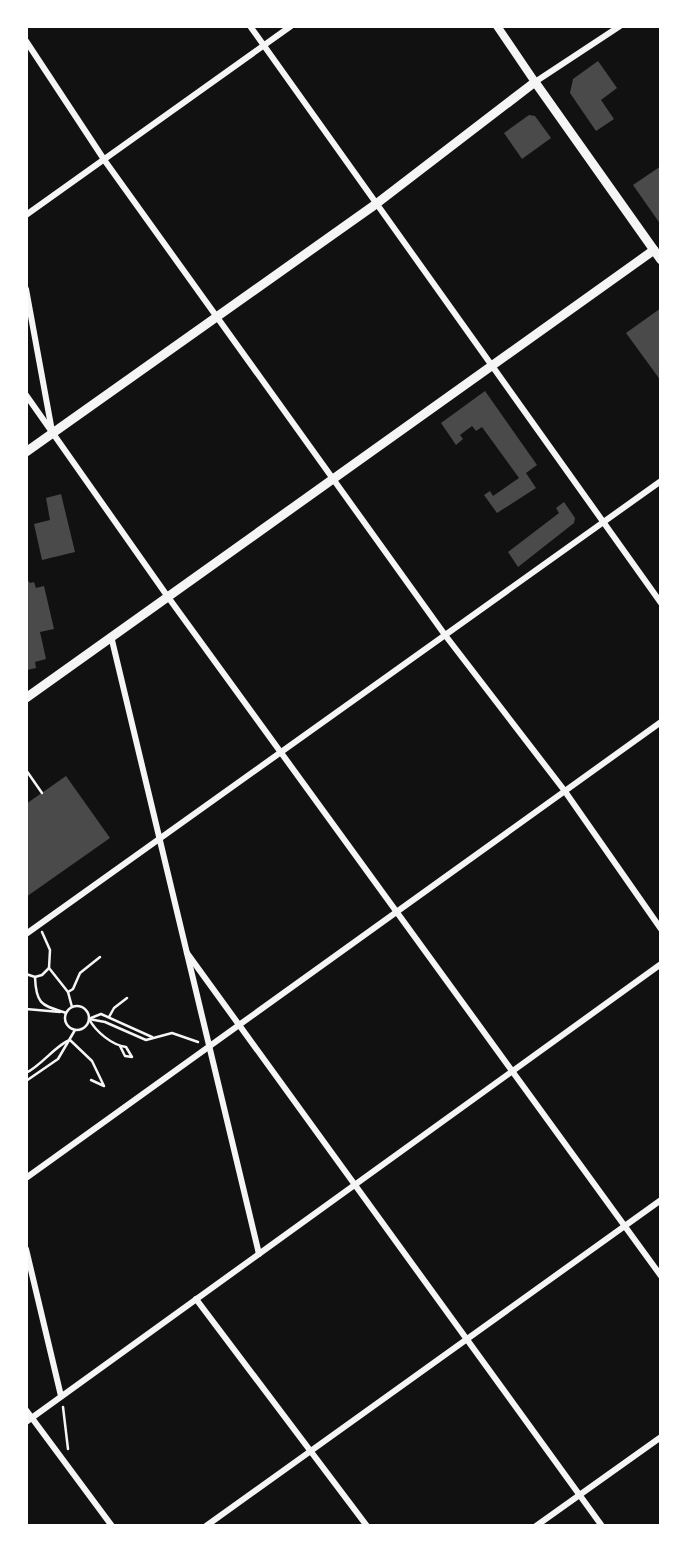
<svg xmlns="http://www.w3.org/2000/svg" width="687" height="1552" viewBox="0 0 687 1552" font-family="'Nunito Sans',sans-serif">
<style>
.building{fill:#4a4a4a}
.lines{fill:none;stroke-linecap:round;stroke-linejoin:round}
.path{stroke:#f5f5f5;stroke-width:2.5}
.minor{stroke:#f5f5f5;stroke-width:6}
.secondary{stroke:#f5f5f5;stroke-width:8}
.primary{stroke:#f5f5f5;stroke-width:9}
</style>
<rect width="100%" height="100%" fill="#111"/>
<g class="building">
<path d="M598,61l19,27 -16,12 13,19 -18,12 -26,-38 3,-14z"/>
<path d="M529,115l6,1 16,22 -29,21 -18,-26z"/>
<path d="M661,166v59l-28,-40z"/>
<path d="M661,308v73l-35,-48z"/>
<path d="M485,391l52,74 -11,8 10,15 -39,25 -13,-18 6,-4 3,5 26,-18 -37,-51 -6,4 -4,-5 -12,9 3,4 -7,6 -15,-22z"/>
<path d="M61,494l14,58 -33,8 -8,-36 16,-4 -4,-22z"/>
<path d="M564,502l11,16 -1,5 -56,44 -10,-15 51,-39 -3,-5z"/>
<path d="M26,578l4,5 4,-1 2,6 8,-2 10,43 -14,3 6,27 -11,3 1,6 -9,2z"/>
<path d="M66,776l44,62 -84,59v-93z"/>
</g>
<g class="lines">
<g class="path">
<path d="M26,770l16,23"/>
<path d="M42,932l8,18 -1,18 19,24 4,15"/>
<path d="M26,974l9,3c1,28 7,28 31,36"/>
<path d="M35,977l7,-2 7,-7"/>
<path d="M68,992l5,-3 7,-16 20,-16"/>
<circle cx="77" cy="1018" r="12"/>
<path d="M26,1009l34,3"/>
<path d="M109,1017l5,-9 13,-10"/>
<path d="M91,1018l10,-4 51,23"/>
<path d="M89,1019l16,3 41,18 26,-7 26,9"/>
<path d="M89,1019c7,13 23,26 37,28l6,10 -7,-1 -5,-10"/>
<path d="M26,1073c16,-8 31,-29 44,-33l22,21 12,25 -13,-6"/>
<path d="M26,1081l32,-22 17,-29"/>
<path d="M63,1407l5,42"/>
</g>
<g class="minor">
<path d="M250,26l411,577"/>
<path d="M26,41l79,120 340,474 119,155 97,139"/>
<path d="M535,82l85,-56"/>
<path d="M26,215l265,-189"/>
<path d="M26,289l26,142"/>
<path d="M26,395l142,202 493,679"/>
<path d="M111,636l148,618"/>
<path d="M26,934l635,-453"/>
<path d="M187,953l415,573"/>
<path d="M26,1178l635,-456"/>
<path d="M26,1249l35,147"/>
<path d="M196,1299l171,227"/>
<path d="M26,1410l86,116"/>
<path d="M26,1422l635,-458"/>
<path d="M206,1526l455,-326"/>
<path d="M536,1526l125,-89"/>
</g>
<path class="secondary" d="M497,26l38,56"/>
<g class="primary">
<path d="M26,452l350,-248 159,-122 126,178"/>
<path d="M26,698l628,-448"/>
</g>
</g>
<rect width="687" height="1552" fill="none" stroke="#ffffff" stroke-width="56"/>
</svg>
